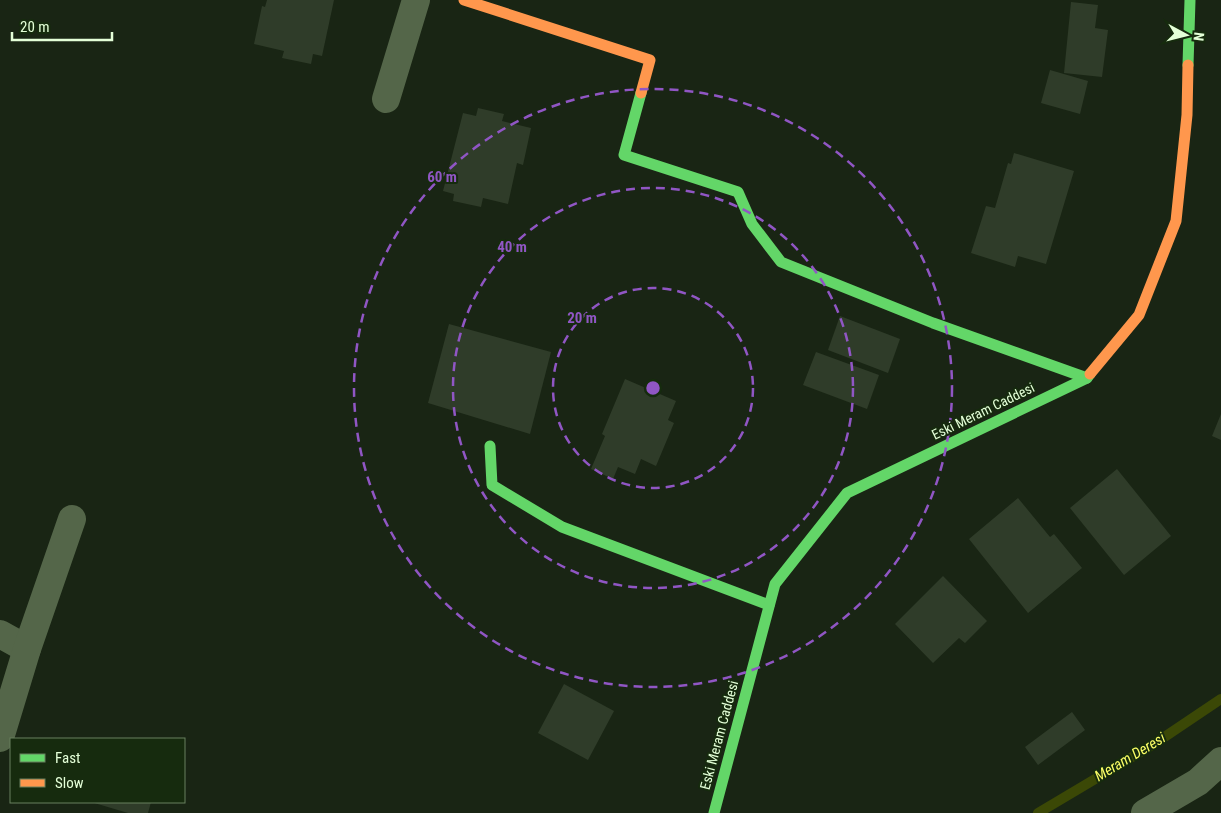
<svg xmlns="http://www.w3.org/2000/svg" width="1221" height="813" viewBox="0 0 1221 813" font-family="'Roboto Condensed',sans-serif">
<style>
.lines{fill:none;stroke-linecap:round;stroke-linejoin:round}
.stream{stroke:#3b4806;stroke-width:10}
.building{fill:#2f3c29}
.street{stroke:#546649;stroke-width:28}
.fast{stroke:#63d668;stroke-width:11}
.slow{stroke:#ff974d;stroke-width:11}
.ring{fill:none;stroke:#9056c4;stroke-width:2.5;stroke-dasharray:9 6}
.labels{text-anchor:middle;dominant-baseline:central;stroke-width:4;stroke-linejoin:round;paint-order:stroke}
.street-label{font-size:14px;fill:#e4ffd8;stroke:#162b0e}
.water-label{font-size:15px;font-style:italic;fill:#fcff66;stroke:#162b0e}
.centre{fill:#9056c4;stroke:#162b0e;stroke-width:2.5}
.ring-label{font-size:15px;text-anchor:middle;font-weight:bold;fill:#9056c4;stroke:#162b0e;stroke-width:4;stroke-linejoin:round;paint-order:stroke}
</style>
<rect width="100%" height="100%" fill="#192514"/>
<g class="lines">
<path class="stream" d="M1038,813l116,-69 67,-45"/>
</g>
<g class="building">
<path d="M267,0h67l-12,56 -9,-2 -2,10 -29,-6 2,-7 -30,-7 8,-38 3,1z"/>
<path d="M1071,2l27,3 -3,23 13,2 -6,47 -38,-4z"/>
<path d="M1050,70l38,11 -8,33 -39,-11z"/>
<path d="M478,108l26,6 -2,7 29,7 -8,37 -6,-2 -9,41 -25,-6 -2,9 -28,-6 1,-7 -11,-3 20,-78 13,3z"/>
<path d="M1014,153l60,18 -28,93 -28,-8 -3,11 -44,-14 15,-47 9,2 13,-45 3,1z"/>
<path d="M840,316l60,23 -12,34 -60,-23z"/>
<path d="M449,324l102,28 -21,82 -102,-31z"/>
<path d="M816,352l63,23 -12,34 -64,-24z"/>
<path d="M625,379l51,22 -8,19 6,3 -18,43 -15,-7 -6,15 -17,-7 -5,12 -22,-10 14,-33 -3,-2z"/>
<path d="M1221,414v26l-9,-4z"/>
<path d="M1117,469l54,67 -47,39 -54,-67z"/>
<path d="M1018,498l32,39 4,-3 28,34 -54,45 -59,-74z"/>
<path d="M943,576l44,45 -22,22 -6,-5 -26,25 -38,-39z"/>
<path d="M564,684l50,27 -26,49 -50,-27z"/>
<path d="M1072,712l13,18 -47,35 -13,-18z"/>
<path d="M91,802h60l-3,11h-20z"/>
</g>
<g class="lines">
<g class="street">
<path d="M386,99l30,-99"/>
<path d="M0,634l27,15"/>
<path d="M0,738l27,-89 45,-130"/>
<path d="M1145,813l53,-31 23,-21"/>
</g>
<g class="fast">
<path d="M1188,65l2,-65"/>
<path d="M641,93l-17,62 114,37 14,32 29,38 152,61 154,55"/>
<path d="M490,446l2,39 70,42 207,78"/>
<path d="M714,813l61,-229 72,-91 240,-115 3,-4"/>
</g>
<g class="slow">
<path d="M464,0l186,60 -9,33"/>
<path d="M1090,374l49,-59 37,-94 11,-106 1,-50"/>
</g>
</g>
<g class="ring">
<circle cx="653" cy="388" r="100"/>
<circle cx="653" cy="388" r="200"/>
<circle cx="653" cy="388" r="299"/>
</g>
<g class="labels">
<g class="street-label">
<text transform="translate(983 411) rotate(-26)">Eski Meram Caddesi</text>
<text transform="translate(719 735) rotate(-75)">Eski Meram Caddesi</text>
</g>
<g class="water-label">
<text transform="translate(1130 757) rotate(-31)">Meram Deresi</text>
</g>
</g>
<circle cx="653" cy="388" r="8" class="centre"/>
<g class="ring-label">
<text x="442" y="182">60 m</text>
<text x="512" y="252">40 m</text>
<text x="582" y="323">20 m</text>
</g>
<rect x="10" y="738" width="175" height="65" fill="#162b0e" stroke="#68805f"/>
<rect x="20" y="754" width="25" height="8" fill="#63d668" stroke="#68805f"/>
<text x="55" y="763" font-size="15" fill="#e4ffd8">Fast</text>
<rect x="20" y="779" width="25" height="8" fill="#ff974d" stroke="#68805f"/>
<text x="55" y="788" font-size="15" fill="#e4ffd8">Slow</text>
<g transform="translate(1186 35) rotate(97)" stroke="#162b0e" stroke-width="4" paint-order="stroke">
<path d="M0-4L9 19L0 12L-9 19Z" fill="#e4ffd8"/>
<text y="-8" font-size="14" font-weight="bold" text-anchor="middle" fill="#e4ffd8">N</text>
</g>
<path d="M12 32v8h100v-8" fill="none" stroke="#e4ffd8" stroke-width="2.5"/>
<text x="20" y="32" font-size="15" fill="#e4ffd8" stroke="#162b0e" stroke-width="4" paint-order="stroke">20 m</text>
</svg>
